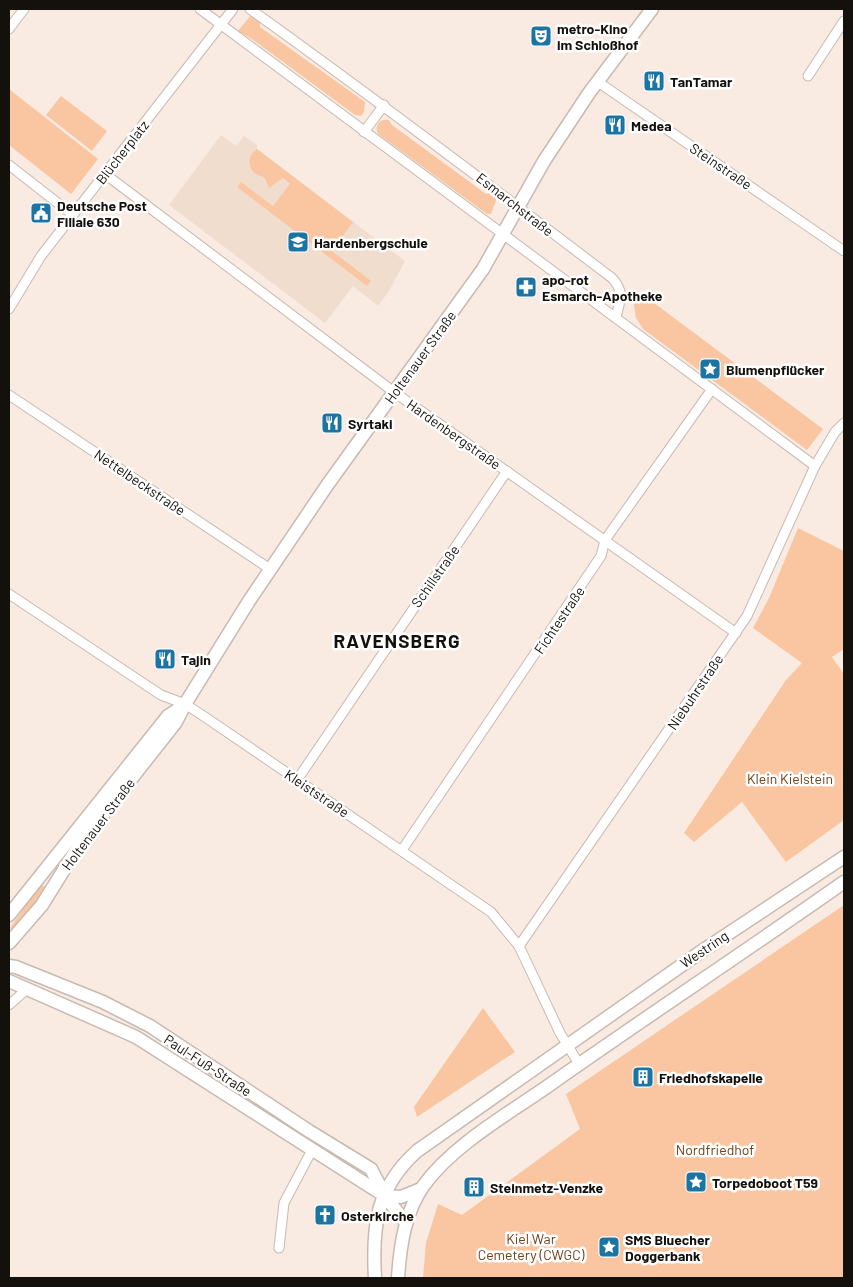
<svg xmlns="http://www.w3.org/2000/svg" width="853" height="1287" viewBox="0 0 853 1287" font-family="Barlow,sans-serif">
<style>
.built{fill:#f1ddce}
.green{fill:#f9c6a1}
.lines{fill:none;stroke-linecap:round;stroke-linejoin:round}
.minor-casing{stroke:#c8bab1;stroke-width:11}
.secondary-casing{stroke:#c8bab1;stroke-width:15}
.minor{stroke:#fff;stroke-width:9}
.secondary{stroke:#fff;stroke-width:12}
.labels{text-anchor:middle;dominant-baseline:central;stroke-width:5;stroke-linejoin:round;paint-order:stroke}
.poi-label{font-size:14px;font-weight:bold;fill:#14100c;stroke:#fff;text-anchor:start}
.street-label{font-size:14px;fill:#14100c;stroke:#fff}
.park-label{font-size:14px;fill:#6f4119;stroke:#fff}
.district-label{font-size:19px;font-weight:bold;letter-spacing:1px;fill:#14100c;stroke:#fff}
</style>
<rect width="100%" height="100%" fill="#f9ebe1"/>
<path class="built" d="M221,135l15,11 8,-10 13,9v4l148,112 -16,30 -11,15 -25,-20 -28,37 -156,-118z"/>
<g class="green">
<path d="M251,15l9,6v6l105,75 -1,10 -3,4 -6,-1 -103,-76 -14,-8z"/>
<path d="M9,89l89,70 -27,35 -62,-49z"/>
<path d="M61,96l46,35 -15,20 -46,-36z"/>
<path d="M389,120l3,5 94,69 4,-1 7,5 -6,16h-4l-109,-80c-4,-9 2,-16 11,-14z"/>
<path d="M257,149l96,73 -21,29 39,30 -4,5 -130,-99 4,-5 32,24 17,-22 -7,-6 -14,10 -4,-10 -11,-5c-7,-9 -6,-18 3,-24z"/>
<path d="M633,291h5l185,138 -16,21 -164,-121 -7,-11 -4,-24z"/>
<path d="M798,528l46,23v98l-12,8 12,17v146l-58,42 -44,-60 -48,40 -10,-9 102,-153 16,-17 -49,-35 16,-30z"/>
<path d="M41,884l6,5 -30,45 -7,-6z"/>
<path d="M844,905v373h-421l3,-35 12,-39 24,11 118,-86 -14,-35z"/>
<path d="M483,1008l32,44 -98,65 -3,-10z"/>
</g>
<g class="lines">
<g class="minor-casing">
<g id="minor">
<path d="M200,9l615,457"/>
<path d="M250,9c123,88 242,178 362,269 13,14 8,22 4,39"/>
<path d="M9,29l15,-20"/>
<path d="M808,76l36,-55"/>
<path d="M598,82l246,169"/>
<path d="M364,132l20,-27"/>
<path d="M9,165l64,50"/>
<path d="M105,174l289,218 342,241"/>
<path d="M9,309l32,-53 192,-247"/>
<path d="M9,395l261,174"/>
<path d="M9,594l152,101 24,9 20,13 286,195 28,34 41,87 19,31"/>
<path d="M297,780l210,-309"/>
<path d="M402,850l199,-294 4,-16 107,-151"/>
<path d="M519,946l228,-330 68,-150 20,-34 9,-9"/>
<path d="M9,1005l17,-15"/>
<path d="M279,1248l5,-45 28,-53"/>
</g>
</g>
<g class="secondary-casing">
<g id="secondary">
<path d="M9,915l159,-199 15,-10"/>
<path d="M9,943l33,-38 38,-61 96,-122 9,-18 64,-103 79,-117 155,-215 61,-108 45,-68 63,-84"/>
<path d="M9,966l7,1 87,35 47,24 159,105 62,38 14,27 21,27"/>
<path d="M9,981l127,56 249,159 16,1 20,-8"/>
<path d="M375,1278c-3,-52 1,-90 42,-127l285,-200 142,-94"/>
<path d="M398,1278c2,-32 7,-67 26,-93 29,-40 84,-71 124,-99 98,-69 198,-135 296,-204"/>
</g>
</g>
<use href="#minor" class="minor"/>
<use href="#secondary" class="secondary"/>
</g>
<defs>
<g id="theatre-square" transform="scale(1.125)"><rect x="-9" y="-9" width="18" height="18" rx="4" fill="#1c74a3" stroke="#fff"/><path d="M-5-5.5Q0-4 5-5.5V0Q5 5 0 6Q-5 5-5 0ZM-3.3-2.5H-1v1.5H-3.3ZM1-2.5H3.3v1.5H1ZM-2.8 1Q0 5.5 2.8 1Z" fill="#fff"/></g>
<g id="restaurant-square" transform="scale(1.125)"><rect x="-9" y="-9" width="18" height="18" rx="4" fill="#1c74a3" stroke="#fff"/><path d="M-5-6h1v4h1v-4h1v4h1v-4h1v5L-1.5 .5V6h-2V.5L-5-1ZM5-6V6H3V1.5H1.5Q1.5-4 5-6Z" fill="#fff"/></g>
<g id="civic-square" transform="scale(1.125)"><rect x="-9" y="-9" width="18" height="18" rx="4" fill="#1c74a3" stroke="#fff"/><path d="M-.6-6.5H3V-4.5H.6V-3L4-1V1h2V6H-6V1h2V-1L-.6-3ZM-1.2 2.5V6h2.4V2.5Z" fill="#fff"/></g>
<g id="school-square" transform="scale(1.125)"><rect x="-9" y="-9" width="18" height="18" rx="4" fill="#1c74a3" stroke="#fff"/><path d="M0-5L7-2L0 1L-7-2ZM-4 1L0 2.5L4 1V4Q0 6-4 4Z" fill="#fff"/></g>
<g id="pharmacy-square" transform="scale(1.125)"><rect x="-9" y="-9" width="18" height="18" rx="4" fill="#1c74a3" stroke="#fff"/><path d="M-2-6h4v4h4v4h-4v4h-4v-4h-4v-4h4Z" fill="#fff"/></g>
<g id="sight-square" transform="scale(1.125)"><rect x="-9" y="-9" width="18" height="18" rx="4" fill="#1c74a3" stroke="#fff"/><path d="M0-6L1.8-2.2L6-1.7L2.9 1.2L3.7 5.4L0 3.3L-3.7 5.4L-2.9 1.2L-6-1.7L-1.8-2.2Z" fill="#fff"/></g>
<g id="building-square" transform="scale(1.125)"><rect x="-9" y="-9" width="18" height="18" rx="4" fill="#1c74a3" stroke="#fff"/><path d="M-4-6H4V6H1V3H-1V6H-4ZM-2.5-4.3h1.7v1.8h-1.7ZM.8-4.3h1.7v1.8H.8ZM-2.5-1h1.7V.8h-1.7ZM.8-1h1.7V.8H.8Z" fill="#fff"/></g>
<g id="church-square" transform="scale(1.125)"><rect x="-9" y="-9" width="18" height="18" rx="4" fill="#1c74a3" stroke="#fff"/><path d="M-1.2-6h2.4v3.5h3.3v2.4h-3.3V6h-2.4V-.1h-3.3v-2.4h3.3Z" fill="#fff"/></g>
</defs>
<g fill-rule="evenodd">
<use href="#theatre-square" x="541" y="36"/>
<use href="#restaurant-square" x="654" y="81"/>
<use href="#restaurant-square" x="615" y="125"/>
<use href="#civic-square" x="41" y="213"/>
<use href="#school-square" x="298" y="242"/>
<use href="#pharmacy-square" x="526" y="287"/>
<use href="#sight-square" x="710" y="369"/>
<use href="#restaurant-square" x="332" y="423"/>
<use href="#restaurant-square" x="165" y="659"/>
<use href="#building-square" x="643" y="1077"/>
<use href="#sight-square" x="696" y="1182"/>
<use href="#building-square" x="474" y="1187"/>
<use href="#church-square" x="325" y="1215"/>
<use href="#sight-square" x="609" y="1247"/>
</g>
<g class="labels">
<g class="poi-label">
<text x="557" y="28">metro-Kino<tspan x="557" dy="16">im Schloßhof</tspan></text>
<text x="670" y="81">TanTamar</text>
<text x="631" y="125">Medea</text>
<text x="57" y="205">Deutsche Post<tspan x="57" dy="16">Filiale 630</tspan></text>
<text x="314" y="242">Hardenbergschule</text>
<text x="542" y="279">apo-rot<tspan x="542" dy="16">Esmarch-Apotheke</tspan></text>
<text x="726" y="369">Blumenpflücker</text>
<text x="348" y="423">Syrtaki</text>
<text x="181" y="659">Tajin</text>
<text x="659" y="1077">Friedhofskapelle</text>
<text x="712" y="1182">Torpedoboot T59</text>
<text x="490" y="1187">Steinmetz-Venzke</text>
<text x="341" y="1215">Osterkirche</text>
<text x="625" y="1239">SMS Bluecher<tspan x="625" dy="16">Doggerbank</tspan></text>
</g>
<g class="street-label">
<text transform="translate(122 152) rotate(-52)">Blücherplatz</text>
<text transform="translate(721 166) rotate(34)">Steinstraße</text>
<text transform="translate(515 204) rotate(38)">Esmarchstraße</text>
<text transform="translate(420 357) rotate(-54)">Holtenauer Straße</text>
<text transform="translate(454 434) rotate(35)">Hardenbergstraße</text>
<text transform="translate(140 482) rotate(34)">Nettelbeckstraße</text>
<text transform="translate(435 576) rotate(-55)">Schillstraße</text>
<text transform="translate(559 620) rotate(-56)">Fichtestraße</text>
<text transform="translate(695 692) rotate(-56)">Niebuhrstraße</text>
<text transform="translate(317 793) rotate(34)">Kleiststraße</text>
<text transform="translate(98 824) rotate(-53)">Holtenauer Straße</text>
<text transform="translate(704 949) rotate(-34)">Westring</text>
<text transform="translate(208 1065) rotate(33)">Paul-Fuß-Straße</text>
</g>
<g class="park-label">
<text x="790" y="778">Klein Kielstein</text>
<text x="715" y="1149">Nordfriedhof</text>
<text x="531" y="1238">Kiel War<tspan x="531" dy="16">Cemetery (CWGC)</tspan></text>
</g>
<g class="district-label">
<text x="397" y="640">RAVENSBERG</text>
</g>
</g>
<rect width="853" height="1287" fill="none" stroke="#14100c" stroke-width="20"/>
</svg>
